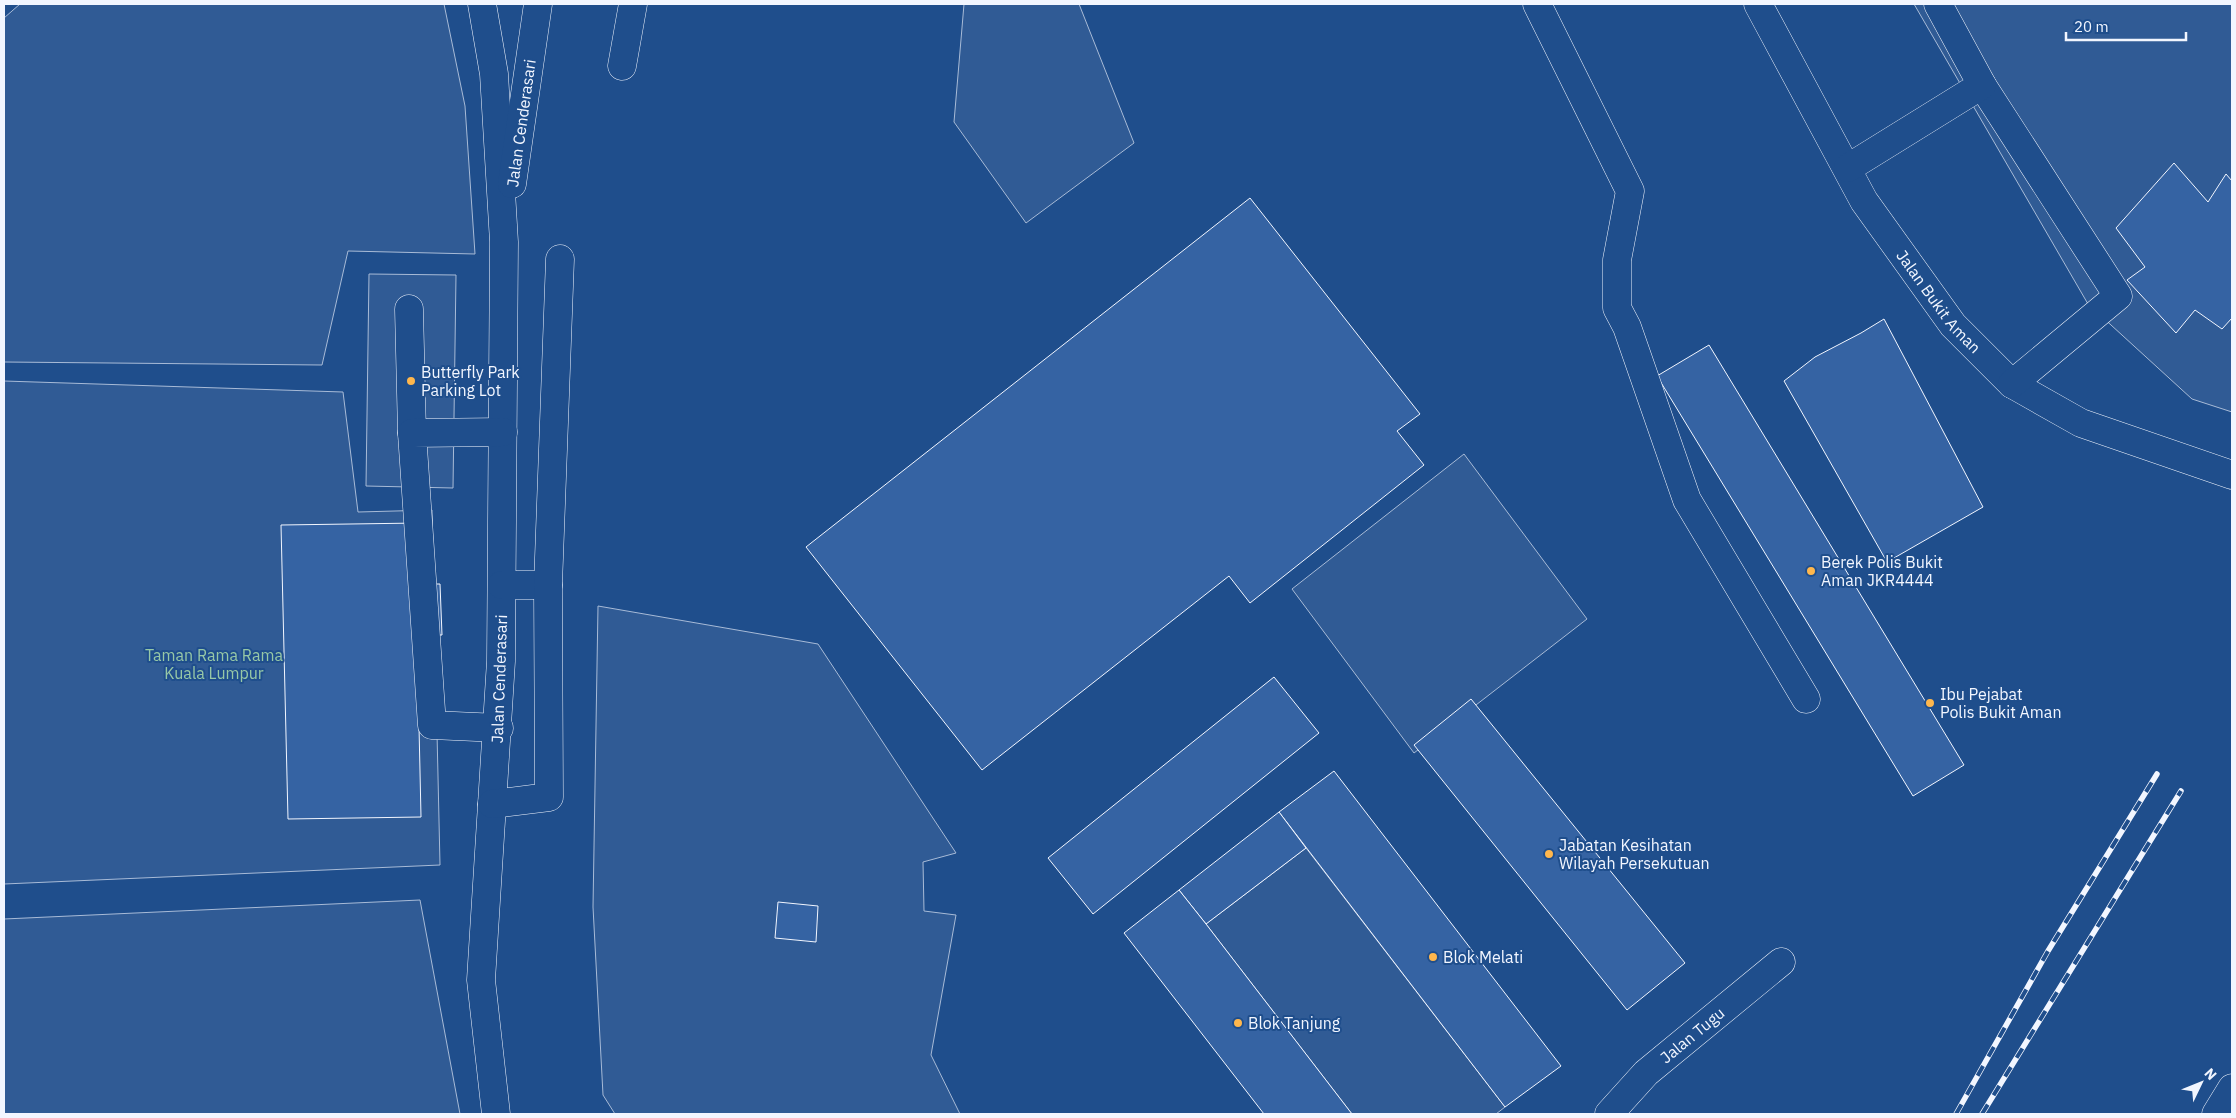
<svg xmlns="http://www.w3.org/2000/svg" width="2236" height="1118" viewBox="0 0 2236 1118" font-family="'IBM Plex Sans',sans-serif">
<style>
.built{fill:#305b95;stroke:#a8bbd7}
.building{fill:#3563a3;stroke:#f2f6ff}
.lines{fill:none;stroke-linecap:round;stroke-linejoin:round}
.minor-casing{stroke:#f2f6ff;stroke-width:29}
.minor{stroke:#1f4e8c;stroke-width:28}
.rail-casing{stroke:#f2f6ff;stroke-width:5.5}
.rail{stroke:#1f4e8c;stroke-width:4;stroke-dasharray:11;stroke-linecap:butt}
.poi-dot{fill:#ffb74d;stroke:#1f4e8c;stroke-width:2}
.labels{text-anchor:middle;dominant-baseline:central;stroke-width:4;stroke-linejoin:round;paint-order:stroke}
.street-label{font-size:16px;fill:#f2f6ff;stroke:#1f4e8c}
.poi-label{font-size:16px;fill:#f2f6ff;stroke:#1f4e8c;text-anchor:start}
.park-label{font-size:16px;fill:#97c8a6;stroke:#1f4e8c}
</style>
<rect width="100%" height="100%" fill="#1f4e8c"/>
<g class="built">
<path d="M20,4h424l21,102 10,148 -127,-3 -26,114 -318,-3v-344z"/>
<path d="M964,4h115l55,139 -108,80 -72,-101z"/>
<path d="M1914,4h318v408l-40,-13 -104,-95z"/>
<path d="M369,274l87,1 -3,213 -87,-2z"/>
<path d="M4,381l339,11 15,120 74,-2 8,355 -436,19z"/>
<path d="M1464,454l123,165 -173,134 -122,-164z"/>
<path d="M598,606l220,38 138,209 -33,9 1,49 32,4 -25,140 29,59h-345l-12,-19 -10,-188z"/>
<path d="M1306,848l199,259 -9,7h-144l-146,-190z"/>
<path d="M420,900l40,214h-456v-195z"/>
</g>
<g class="building">
<path d="M2174,163l34,39 18,-28 6,7v137l-10,11 -27,-19 -19,23 -49,-53 18,-13 -29,-39z"/>
<path d="M1250,198l170,216 -23,17 27,34 -174,138 -21,-27 -247,194 -176,-223z"/>
<path d="M1884,319l99,188 -96,55 -103,-181 31,-24 46,-24z"/>
<path d="M1709,345l255,420 -51,31 -256,-420z"/>
<path d="M419,523l1,61h20l2,51h-25l4,182 -133,2 -7,-294z"/>
<path d="M1274,677l45,56 -226,181 -45,-56z"/>
<path d="M1471,699l214,264 -58,47 -213,-265z"/>
<path d="M1334,771l227,295 -56,41 -226,-295z"/>
<path d="M1279,812l27,36 -100,76 -27,-34z"/>
<path d="M1179,890l27,34 146,190h-88l-140,-181z"/>
<path d="M778,902l40,4 -2,36 -41,-4z"/>
</g>
<g class="lines">
<g class="minor-casing">
<g id="minor">
<path d="M482,4l12,70 10,168 -3,419 -20,319 15,134"/>
<path d="M1537,4l93,187 -13,69v48l10,19 60,173 119,199"/>
<path id="s1" d="M1758,4l106,197 89,124 59,59 69,39 151,52"/>
<path d="M622,66l11,-62"/>
<path d="M1982,85l136,211 -106,88"/>
<path d="M1848,168l134,-83 -44,-81"/>
<path d="M512,184l26,-180"/>
<path d="M409,309l3,124"/>
<path d="M502,585h46"/>
<path d="M499,728l-67,-3 -20,-292 91,-1"/>
<path d="M492,804l57,-7 -1,-212 12,-326"/>
<path id="s2" d="M1609,1114l37,-41 135,-111"/>
<path d="M2216,1114l16,-26"/>
</g>
</g>
<use href="#minor" class="minor"/>
<g class="rail-casing">
<g id="rail">
<path d="M1956,1114l92,-163 109,-177"/>
<path d="M1982,1114l199,-323"/>
</g>
</g>
<use href="#rail" class="rail"/>
</g>
<g class="poi-dot">
<circle cx="411" cy="381" r="5"/>
<circle cx="1811" cy="571" r="5"/>
<circle cx="1930" cy="703" r="5"/>
<circle cx="1549" cy="854" r="5"/>
<circle cx="1433" cy="957" r="5"/>
<circle cx="1238" cy="1023" r="5"/>
</g>
<g class="labels">
<g class="street-label">
<text transform="translate(521 123) rotate(-82)">Jalan Cenderasari</text>
<text stroke="none"><textPath href="#s1" startOffset="349">Jalan Bukit Aman</textPath></text>
<text transform="translate(499 679) rotate(-88)">Jalan Cenderasari</text>
<text stroke="none"><textPath href="#s2" startOffset="115">Jalan Tugu</textPath></text>
</g>
<g class="poi-label">
<text x="421" y="372">Butterfly Park<tspan x="421" dy="18">Parking Lot</tspan></text>
<text x="1821" y="562">Berek Polis Bukit<tspan x="1821" dy="18">Aman JKR4444</tspan></text>
<text x="1940" y="694">Ibu Pejabat<tspan x="1940" dy="18">Polis Bukit Aman</tspan></text>
<text x="1559" y="845">Jabatan Kesihatan<tspan x="1559" dy="18">Wilayah Persekutuan</tspan></text>
<text x="1443" y="957">Blok Melati</text>
<text x="1248" y="1023">Blok Tanjung</text>
</g>
<g class="park-label">
<text x="214" y="655">Taman Rama Rama<tspan x="214" dy="18">Kuala Lumpur</tspan></text>
</g>
</g>
<rect width="2236" height="1118" fill="none" stroke="#f2f6ff" stroke-width="10"/>
<g transform="translate(2201 1083) rotate(47)" stroke="#1f4e8c" stroke-width="4" paint-order="stroke">
<path d="M0-4L9 19L0 12L-9 19Z" fill="#f2f6ff"/>
<text y="-8" font-size="14" font-weight="bold" text-anchor="middle" fill="#f2f6ff">N</text>
</g>
<path d="M2066 32v8h120v-8" fill="none" stroke="#f2f6ff" stroke-width="2.5"/>
<text x="2074" y="32" font-size="15" fill="#f2f6ff" stroke="#1f4e8c" stroke-width="4" paint-order="stroke">20 m</text>
</svg>
